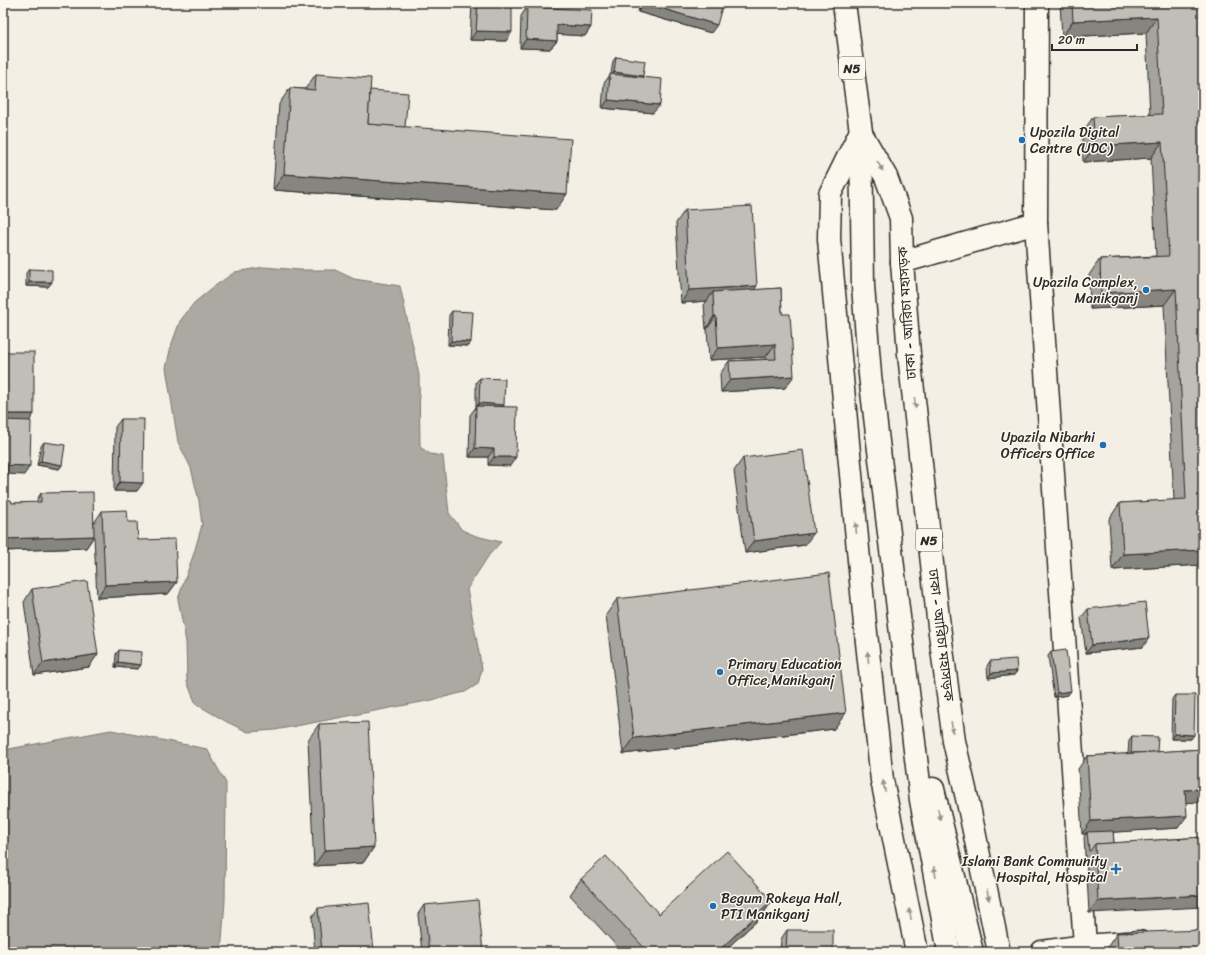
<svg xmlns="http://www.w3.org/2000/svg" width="1206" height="955" viewBox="0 0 1206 955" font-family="Sriracha,'Noto Sans Bengali',sans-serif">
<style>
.water{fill:#aca9a2;stroke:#787772}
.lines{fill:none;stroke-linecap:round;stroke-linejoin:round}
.street-casing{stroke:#2b2b2b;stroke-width:25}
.secondary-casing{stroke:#2b2b2b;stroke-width:25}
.highway-casing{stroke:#2b2b2b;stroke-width:25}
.street{stroke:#fbf7ec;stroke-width:22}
.secondary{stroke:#fbf7ec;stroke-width:22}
.highway{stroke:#fbf7ec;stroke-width:22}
.wall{fill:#a5a39d;stroke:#2b2b2b}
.shaded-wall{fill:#86857f;stroke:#2b2b2b}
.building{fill:#c0beb6;stroke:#2b2b2b}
.oneway{fill:#93918c}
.poi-dot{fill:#1f6fb2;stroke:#fbf7ec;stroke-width:1.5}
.labels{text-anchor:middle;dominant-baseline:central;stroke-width:3;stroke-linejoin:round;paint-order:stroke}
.shield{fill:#fbf7ec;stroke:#696865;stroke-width:1}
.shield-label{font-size:13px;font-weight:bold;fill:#2b2b2b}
.poi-label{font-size:14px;fill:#2b2b2b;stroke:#fbf7ec;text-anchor:start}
.street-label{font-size:14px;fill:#2b2b2b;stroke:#fbf7ec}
</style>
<rect width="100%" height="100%" fill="#f3efe4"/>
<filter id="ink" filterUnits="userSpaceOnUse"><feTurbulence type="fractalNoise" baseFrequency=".025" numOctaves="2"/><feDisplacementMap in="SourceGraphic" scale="8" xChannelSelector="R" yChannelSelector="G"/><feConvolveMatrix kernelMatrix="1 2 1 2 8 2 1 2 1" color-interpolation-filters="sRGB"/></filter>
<g filter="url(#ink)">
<g class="water">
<path d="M264,267l36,3h35l19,9 46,7 19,89 1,72 10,7 13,2 6,57 13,17 14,6 25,6 -12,13 -22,34 15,80 -4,15 -13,8 -33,8 -157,30 -27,2 -21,-10 -31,-18 -9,-22 -1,-40 -8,-43 16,-46 8,-28 -3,-24 -8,-33 -13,-26 -12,-74 5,-22 9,-25 14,-18 18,-15 23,-16z"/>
<path d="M111,730l96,19 19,34 -1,118 -4,51h-218v-190l6,-13z"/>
</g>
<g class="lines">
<g class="street-casing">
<g id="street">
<path d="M1037,3l-1,220 49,723"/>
<path d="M902,262l134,-39"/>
</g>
</g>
<g class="secondary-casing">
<path id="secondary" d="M1042,952l43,-6 55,-4"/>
</g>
<g class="highway-casing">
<g id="highway">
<path d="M844,3l17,129 2,154 7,89 51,425 28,152"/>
<path d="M859,135l-29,59 -1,45 36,385 17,156 35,172"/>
<path d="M862,135l24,42 15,41 1,44 7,92 29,264 16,123 15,66 30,145"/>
<path d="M933,789l39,163"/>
</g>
</g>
<use href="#street" class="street"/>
<use href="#secondary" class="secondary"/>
<use href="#highway" class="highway"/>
</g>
<g class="wall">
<path d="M472,3h40l-6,38 -36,-1z"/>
<path d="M640,3h83l-12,30 -73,-21z"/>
<path d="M1060,3h143v562l-91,5 -3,-51 11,-16 54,-3 -10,-195 -74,4 -1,-34 11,-16 56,-3 -5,-98 -68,4 -1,-29 11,-16 57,-2 -4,-82 -84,4z"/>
<path d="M527,7l64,20 -6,9 -28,-2v7l-7,8 -30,-1 1,-32z"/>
<path d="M616,57l27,19 -1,1 11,36 -51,-5 2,-25 7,-9 2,-13z"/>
<path d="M316,74l54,16 35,37 151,83 -283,-20 6,-86 11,-16 15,1z"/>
<path d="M685,210l69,80 27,-2 4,100 -64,4 -1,-18 9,-13 37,-2v-2l-57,3 -2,-31h-1l-2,-24 3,-4 -26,2 -5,-80z"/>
<path d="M29,269l23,13 -4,5 -22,-1v-13z"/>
<path d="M452,311l19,31 -3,4 -20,-1 1,-30z"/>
<path d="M480,378l24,27 -1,2 7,59 -22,-1v-8h-19l1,-42 6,-8v-25z"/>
<path d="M121,419l16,72h-23l1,-64z"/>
<path d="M44,442l18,23 -3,4 -22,-4 4,-19z"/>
<path d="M743,458l62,87 -60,8 -11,-82z"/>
<path d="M41,493l53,30 8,-12 26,11 10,18 39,42 -9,12 -71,4 -3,-62 -8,12 -83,3v-51l9,3h23z"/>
<path d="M32,589l57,78 -55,8 -10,-73z"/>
<path d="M617,599l217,130 -211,25 -17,-139z"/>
<path d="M1088,609l55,38 -57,6 -5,-35z"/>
<path d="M119,650l19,19 -23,-2 1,-13z"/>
<path d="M1051,652l17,43 -14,2 -6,-41z"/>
<path d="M990,661l27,10 -3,4 -26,3 -1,-12z"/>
<path d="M1175,695l16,44h-20l1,-40z"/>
<path d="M319,724l55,123 -11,16 -49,3 -6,-126z"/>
<path d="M1132,736l25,16 46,-3v53h-17l-8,26 -65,4 1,11 89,-6 -114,76 -3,-56 1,-1h-2l-1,-19 2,-3h-4l-4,-65 9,-13 41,-2 1,-14z"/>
<path d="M581,879l78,35 113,-13 -11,16 -38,35h-101l-52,-57z"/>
<path d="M424,905l59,47h-61l-4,-38z"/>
<path d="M318,908l56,44h-59l-3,-35z"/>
<path d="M787,930l46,22h-53l1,-13z"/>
<path d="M1117,933l86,19h-97v-3z"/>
</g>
<g class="shaded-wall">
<path d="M644,3l73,22 -6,8 -73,-21z"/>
<path d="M1157,17l-11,16 -84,4 11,-16z"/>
<path d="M557,25l34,2 -6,9 -34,-2z"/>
<path d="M476,31l36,1 -6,9 -36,-1z"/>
<path d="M526,39l31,2 -7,8 -30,-1z"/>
<path d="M614,72l29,4 -3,4 -29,-4z"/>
<path d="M608,100l52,5 -7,8 -51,-5z"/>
<path d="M1162,142l-11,16 -68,4 12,-16z"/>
<path d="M284,174l283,20 -11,16 -283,-20z"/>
<path d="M29,282h23l-4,5 -22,-1z"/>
<path d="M757,286l-9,12 -35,-6 -6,9 -26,2 8,-13z"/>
<path d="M1176,289l-12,16 -74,4 11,-16z"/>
<path d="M714,316h2l-9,13h-1z"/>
<path d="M451,341l20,1 -3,4 -20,-1z"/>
<path d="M775,344l-9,13 -57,3 9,-12z"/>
<path d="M794,376l-9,12 -64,4 9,-12z"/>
<path d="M479,403l25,2 -3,4 -25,-1z"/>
<path d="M3,414h31l-8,12 -23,1z"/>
<path d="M475,448l19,1 -6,8h-19z"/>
<path d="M494,457h22l-6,9 -22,-1z"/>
<path d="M41,461l21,4 -3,4 -22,-4z"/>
<path d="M3,465l27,1 -6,9 -21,-1z"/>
<path d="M120,482l23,1 -6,8h-23z"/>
<path d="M814,533l-9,12 -60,8 9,-12z"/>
<path d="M94,536l-8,12 -83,3v-12z"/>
<path d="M1203,550v15l-91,5 11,-16z"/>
<path d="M177,582l-9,12 -71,4 8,-13z"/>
<path d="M1149,638l-6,9 -57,6 6,-8z"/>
<path d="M98,654l-9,13 -55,8 9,-12z"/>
<path d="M118,662l23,3 -3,4 -23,-2z"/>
<path d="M1017,671l-3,4 -26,3 3,-5z"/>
<path d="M1071,691l-3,4 -14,2 3,-4z"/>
<path d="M846,713l-12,16 -211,25 11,-16z"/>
<path d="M1174,734l20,1 -3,4h-20z"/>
<path d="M1203,789v13l-27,1 9,-13z"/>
<path d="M1187,816l-9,12 -91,6v-2l-1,2h-4l9,-13z"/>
<path d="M374,847l-11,16 -49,3 11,-16z"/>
<path d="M1203,895v12l-114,6 9,-12z"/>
<path d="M772,901l-11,16 -38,35h-6z"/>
</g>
<g class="building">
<path d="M478,3h34v29l-36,-1z"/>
<path d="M644,3h79l-6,22z"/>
<path d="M1072,3h131v547l-80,4 -3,-51 66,-4 -10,-210 -75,4 -1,-34 69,-3 -7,-114 -67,4 -2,-29 69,-3 -5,-97 -84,4z"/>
<path d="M527,7l65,3 -1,17 -34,-2v16l-31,-2z"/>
<path d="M616,57l29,4 -2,15 -29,-4z"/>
<path d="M316,74l55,4 -3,46 203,15 -4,55 -283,-20 6,-86 25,2z"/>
<path d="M610,74l52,5 -2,26 -52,-5z"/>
<path d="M370,90l38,3 -3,34 -37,-3z"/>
<path d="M752,206l5,80 -68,4 -4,-80z"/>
<path d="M29,269l23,1v12h-23z"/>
<path d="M781,288l1,26h8l4,62 -64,4 -1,-19 47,-2 -1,-15 -57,4 -2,-32h-2l-1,-24z"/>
<path d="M452,311l21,1 -2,30 -20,-1z"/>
<rect x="3" y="352" width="31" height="62"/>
<path d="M480,378l25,1 -1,26 -25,-2z"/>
<path d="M476,406l41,1 -1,50h-22v-8l-19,-1z"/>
<path d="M121,419h23l-1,64 -23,-1z"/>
<path d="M3,420l28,1 -1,45 -27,-1z"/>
<path d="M44,442l21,3 -3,20 -21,-4z"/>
<path d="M803,450l11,83 -60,8 -11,-83z"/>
<path d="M93,492l1,44 -91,3v-39h8l1,3 29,-1v-9z"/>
<path d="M127,510l1,12h9l1,18 37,-1 2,43 -72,3 -3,-74z"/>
<path d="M829,573l17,140 -212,25 -17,-139z"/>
<path d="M87,581l11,73 -55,9 -11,-74z"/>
<path d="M1145,602l4,36 -57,7 -4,-36z"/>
<path d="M119,650l23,2 -1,13 -23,-3z"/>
<path d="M1066,650l5,41 -14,2 -6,-41z"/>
<path d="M1016,659l1,12 -26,2 -1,-12z"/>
<path d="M1175,695h20l-1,40 -20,-1z"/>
<path d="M368,722l6,125 -49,3 -6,-126z"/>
<path d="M1132,736l26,1 -1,15 -26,1z"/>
<path d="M1203,749v40l-18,1 2,26 -96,5 -4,-65z"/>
<path d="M1113,831l1,12 -19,1 -5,7h-1l-2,-19z"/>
<path d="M1203,837v58l-105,6 -3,-57z"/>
<path d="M727,851l45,50 -55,51h-69l-67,-73 25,-23 53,58z"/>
<path d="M478,900l5,52h-54l-5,-47z"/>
<path d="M369,903l5,49h-52l-4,-44z"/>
<path d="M787,930h46v22h-47z"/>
<path d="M1203,930v22h-85l-1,-19z"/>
</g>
<defs><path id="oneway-solid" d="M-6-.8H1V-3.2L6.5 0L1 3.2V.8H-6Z"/></defs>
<g class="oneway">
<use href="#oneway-solid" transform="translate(880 166) rotate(60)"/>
<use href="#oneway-solid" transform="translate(915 403) rotate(84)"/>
<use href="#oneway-solid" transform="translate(856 528) rotate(-95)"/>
<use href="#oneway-solid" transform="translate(868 657) rotate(-96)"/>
<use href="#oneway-solid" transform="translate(952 727) rotate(82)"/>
<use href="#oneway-solid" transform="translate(884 786) rotate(-101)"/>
<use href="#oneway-solid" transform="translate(939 814) rotate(77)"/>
<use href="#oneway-solid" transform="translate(935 872) rotate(-100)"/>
<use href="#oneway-solid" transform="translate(988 895) rotate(78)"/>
<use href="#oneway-solid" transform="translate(910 914) rotate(-102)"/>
</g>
</g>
<g class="poi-dot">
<circle cx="1022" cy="140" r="4"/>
<circle cx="1146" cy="290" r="4"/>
<circle cx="1103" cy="445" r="4"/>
<circle cx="720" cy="672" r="4"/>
<path d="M1114 863h4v4h4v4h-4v4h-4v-4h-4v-4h4z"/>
<circle cx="713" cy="906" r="4"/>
</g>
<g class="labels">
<g class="shield">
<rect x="839" y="57" width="26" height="22" rx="3"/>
<rect x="916" y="529" width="26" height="22" rx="3"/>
</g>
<g class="shield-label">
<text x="852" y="68">N5</text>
<text x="929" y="540">N5</text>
</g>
<g class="poi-label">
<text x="1030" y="132">Upozila Digital<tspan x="1030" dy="16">Centre (UDC)</tspan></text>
<text x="1138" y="282" text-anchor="end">Upazila Complex,<tspan x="1138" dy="16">Manikganj</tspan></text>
<text x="1095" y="437" text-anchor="end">Upazila Nibarhi<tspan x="1095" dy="16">Officers Office</tspan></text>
<text x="728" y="664">Primary Education<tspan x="728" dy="16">Office,Manikganj</tspan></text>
<text x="1107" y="861" text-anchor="end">Islami Bank Community<tspan x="1107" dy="16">Hospital, Hospital</tspan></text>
<text x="721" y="898">Begum Rokeya Hall,<tspan x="721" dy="16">PTI Manikganj</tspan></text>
</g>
<g class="street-label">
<text transform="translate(907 313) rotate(-94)">ঢাকা - আরিচা মহাসড়ক</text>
<text transform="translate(941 635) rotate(83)">ঢাকা - আরিচা মহাসড়ক</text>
</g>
</g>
<rect width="1206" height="955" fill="none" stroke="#fbf7ec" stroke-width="16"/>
<rect x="8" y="8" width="1190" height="939" fill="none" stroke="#2b2b2b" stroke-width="1.5" filter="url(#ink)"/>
<path d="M1052 44v6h85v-6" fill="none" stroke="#2b2b2b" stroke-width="2"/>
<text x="1058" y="44" font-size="12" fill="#2b2b2b" stroke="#fbf7ec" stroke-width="3" paint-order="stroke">20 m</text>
</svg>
